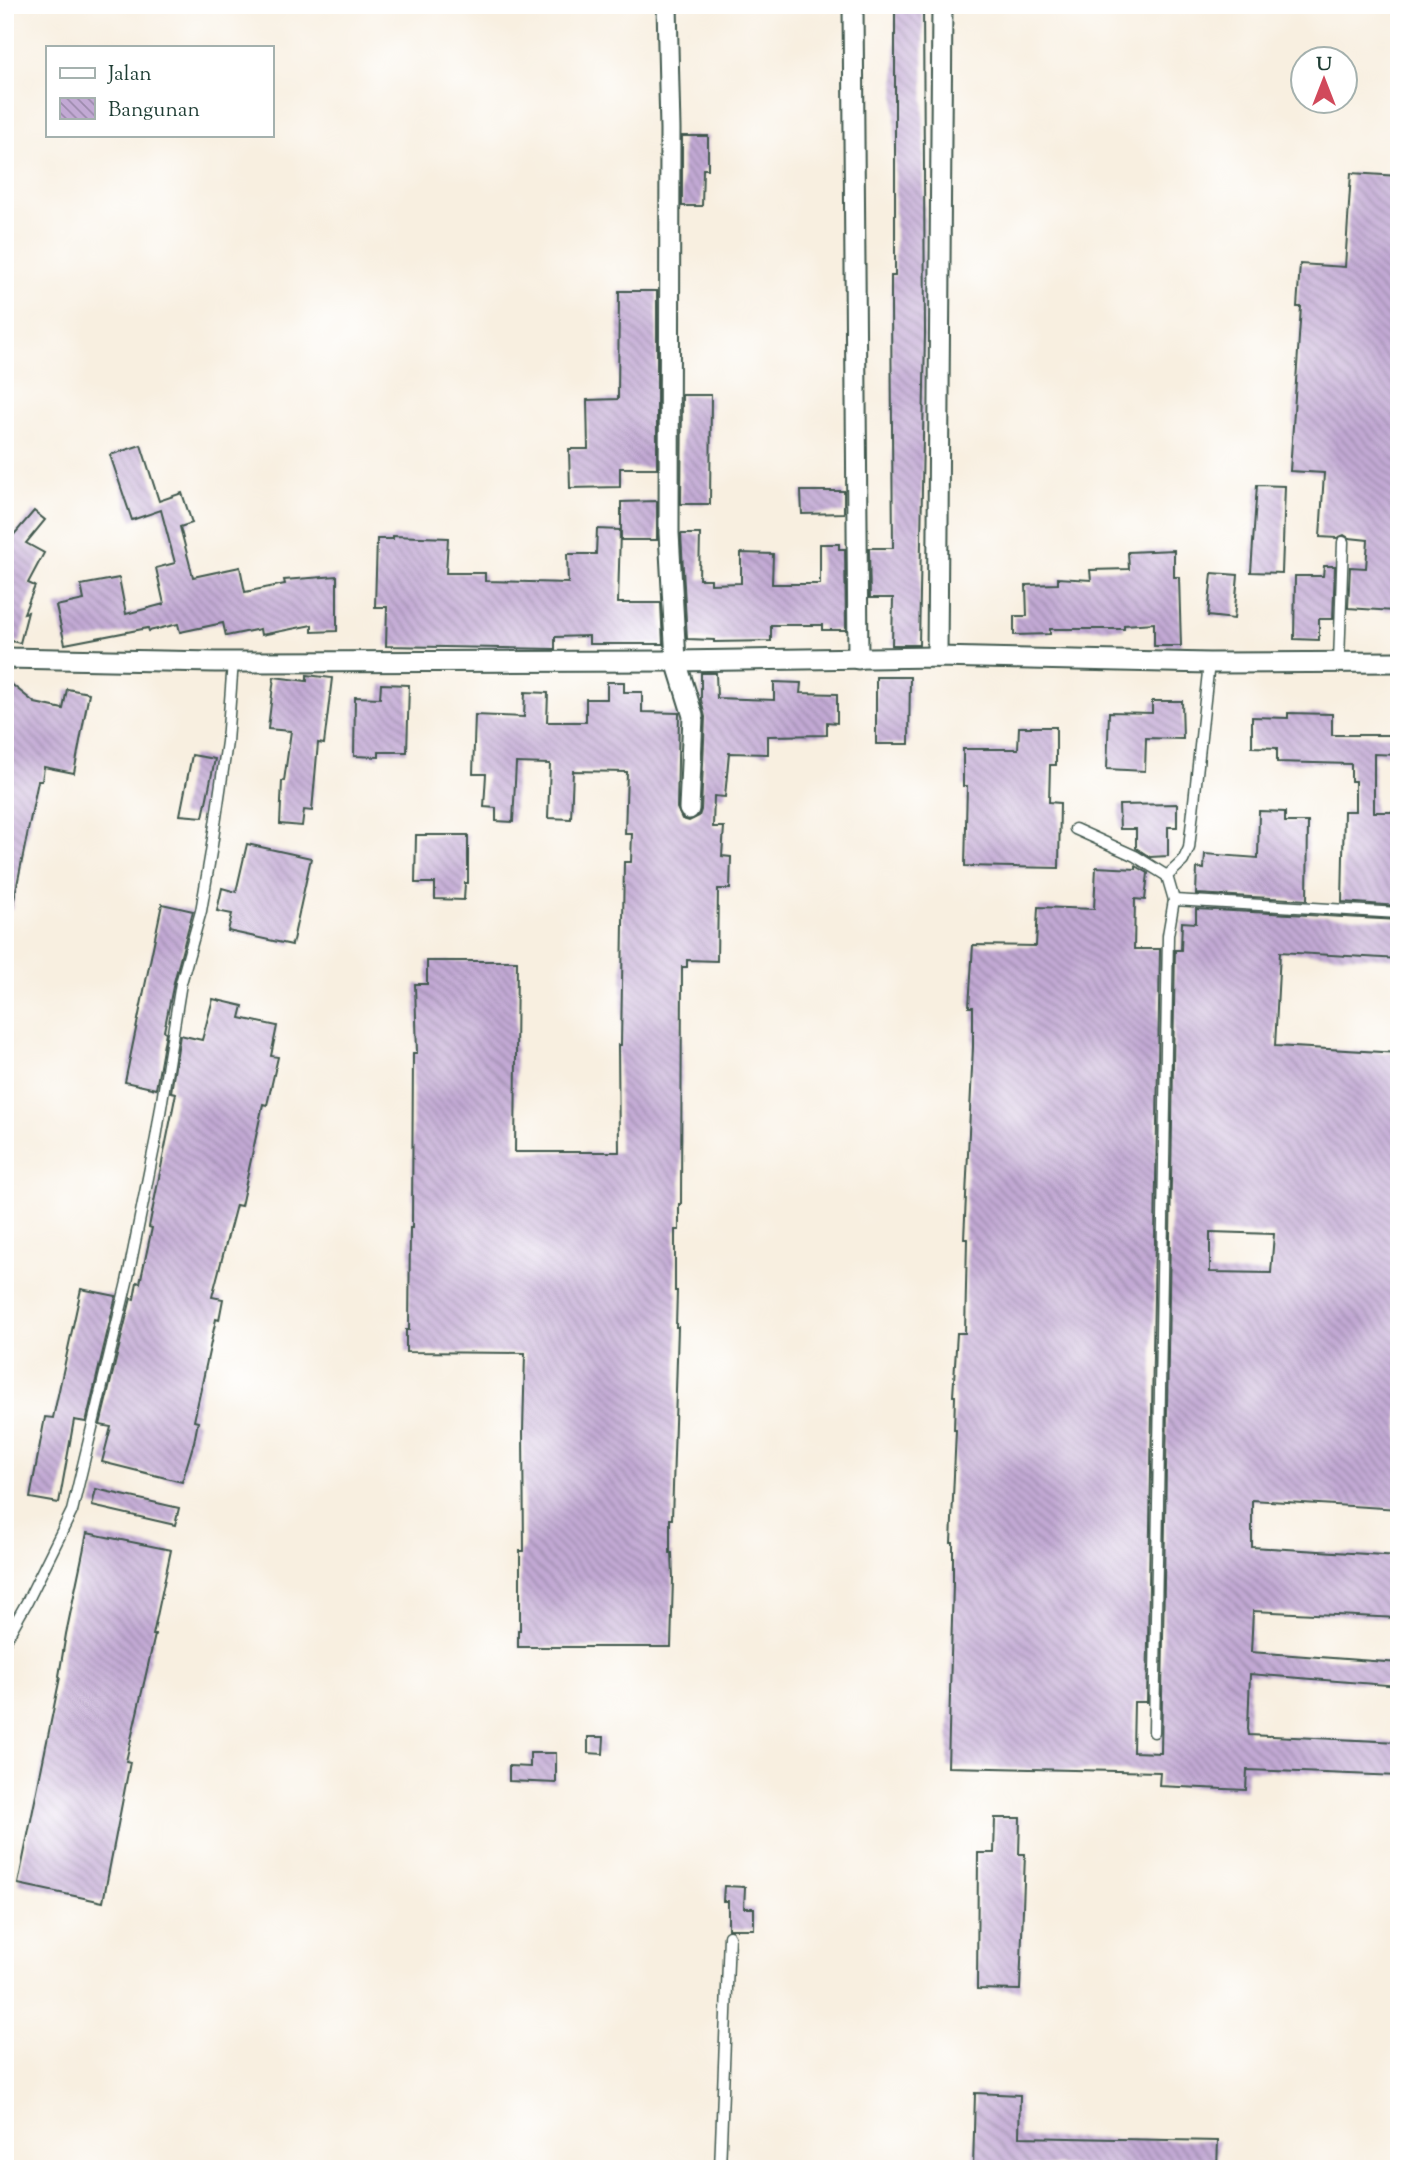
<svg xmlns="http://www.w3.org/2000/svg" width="1404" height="2174" viewBox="0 0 1404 2174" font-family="'Sorts Mill Goudy',serif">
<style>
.building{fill:url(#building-back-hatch);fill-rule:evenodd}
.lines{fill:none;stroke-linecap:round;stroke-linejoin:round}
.service-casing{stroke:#40584e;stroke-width:13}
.minor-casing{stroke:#40584e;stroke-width:23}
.service{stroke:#fff;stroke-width:10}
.minor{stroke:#fff;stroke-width:19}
</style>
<defs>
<pattern id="building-back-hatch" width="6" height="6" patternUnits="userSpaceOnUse" patternTransform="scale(1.75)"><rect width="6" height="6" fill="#c2a9d4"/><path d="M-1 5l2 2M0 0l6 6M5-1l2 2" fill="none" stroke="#9d8bad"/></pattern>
</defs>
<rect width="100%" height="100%" fill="#fff"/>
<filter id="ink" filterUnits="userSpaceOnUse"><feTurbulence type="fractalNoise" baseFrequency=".0143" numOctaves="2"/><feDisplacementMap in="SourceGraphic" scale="14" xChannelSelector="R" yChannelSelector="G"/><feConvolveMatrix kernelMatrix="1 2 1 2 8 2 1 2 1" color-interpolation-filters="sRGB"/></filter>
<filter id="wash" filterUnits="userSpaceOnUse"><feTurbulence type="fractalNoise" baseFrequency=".00686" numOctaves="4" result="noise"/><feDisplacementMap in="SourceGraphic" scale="28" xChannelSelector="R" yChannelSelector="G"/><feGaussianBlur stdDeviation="1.57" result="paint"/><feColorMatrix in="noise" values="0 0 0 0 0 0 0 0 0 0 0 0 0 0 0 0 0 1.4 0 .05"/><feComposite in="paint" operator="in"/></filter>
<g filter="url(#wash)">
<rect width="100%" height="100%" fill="#f8efe0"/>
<g id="blocks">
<g class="building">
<path d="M895,5h28l2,328 -6,312h-27l1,-47h-23l-1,-50h24l-2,-241v-31h4z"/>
<path d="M682,136h26v33h-5l-1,37h-20z"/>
<path d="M1351,173l48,3v332l-5,103 -46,-3 2,-41 16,1 2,-28 -19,-2 -5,-3 -7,3 -17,-1 4,-64 -34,-2 11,-164h-4l3,-43 45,3z"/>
<path d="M619,291h38v177h-37v19l-50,1 -1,-39h19l-1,-49 31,-1z"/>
<path d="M682,395h29l-1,109h-29z"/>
<path d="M141,445l18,56 23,-8 10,30 -12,4 13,50 47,-10 5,25 40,-8 -1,-4 53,-4v55l-25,1v-7l-51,10 -1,-6 -34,7 -3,-13 -43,9 -2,-8 -29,7 -1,-3 -83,16 -9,-38 28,-6 -3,-15 38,-7 7,36 38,-10 -8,-36 19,-5 -14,-53 -29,10 -22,-65z"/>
<path d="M1257,485l28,1 -3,87 -31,-1z"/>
<path d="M801,491h43v22l-42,1z"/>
<path d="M657,501v39h-36v-38z"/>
<path d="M34,511l11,9 -19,23 18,10 -16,30 7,3 -11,27 4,-1 -8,31 -9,-2 -2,5h-4v-101z"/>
<path d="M597,529l23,1 -2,73h43l2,41h-74v-8l-34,1v12l-169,-3 1,-39h-12l2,-68h16v-3l55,2 -2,35h39v8l83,2 -1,-29h29z"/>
<path d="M681,534h19l-1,45h12v5l30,-1v-30l32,1 -1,30h48v-40h19v5h6l1,81h-24v-5h-51v16l-57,1v-2l-27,-1z"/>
<path d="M1174,550v27h5l2,69h-27v-23l-30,2v4h-74v5l-36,1v-19h13l-1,-31 32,-1v-6l33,2 -1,-10 39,-1 -1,-17z"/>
<path d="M1324,566h11l-2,53h-14v21l-25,-1 1,-63h28z"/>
<path d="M1212,573l26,2 -4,44 -26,-3z"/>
<path d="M701,673h15l1,25 57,2v-18l27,1 -1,10 37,1v29l-10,-1v13l-59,1v18l-39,-1 -4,44 -11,-1 -1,31h11l-2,29 9,1 -1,32h-12l-1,72 -30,-1v7h-5l-1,237h-2v26h-4v61h2l-1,36h2l-6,192h-2v34h2l1,26 -2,68h-153v-17h2v-79h4l-1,-119 2,-79 -119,-1v-22h3l1,-102h2l1,-175h4l-2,-69h12v-23h90l-2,191h104l-1,-107h3l3,-183h7l1,-28h-7l2,-62 -54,-1 -2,48 -23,-1 2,-54 -34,-1 -3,59 -17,-1v-13l-12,-1 2,-33h-13l2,-59 49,2 1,-25 23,1 -1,29h39v-23h21v-17h17v10h18v20l37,1 -2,95 5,11 7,2 10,-5 2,-6 4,-93 -4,-17z"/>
<path d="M307,675l25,3 -8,66 -6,-1 -6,68 -8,-1 -2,16 -22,-2 2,-43h2l7,-50 -23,-2 6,-52 33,4z"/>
<path d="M876,677h34l-1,67h-33z"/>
<path d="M5,679l30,24 28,6 4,-20 22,4 -15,80 -30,-6 -2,14h-4l-26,129 -7,-1z"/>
<path d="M381,684l28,1 -2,67h-28v5l-25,-1 1,-59 25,1z"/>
<path d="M1152,701h30l1,38 -37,-1 -1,33 -38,-2 2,-57 43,1z"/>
<path d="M1288,713l44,1v21h67v20l-25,-1v58h25v94l-57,-4 2,-91h11v-30h-4v-17l-74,-2v-14l-25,-1v-30l36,1z"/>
<path d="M1019,727h37v38h-6l-1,37 11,1 -1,65 -94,-2 2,-80h-4v-37h55z"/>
<path d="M192,755l23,4 -12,58 -23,-2z"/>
<path d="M1177,804v23h-9v29l-18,1 -14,-9v-19h-16l-1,-24z"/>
<path d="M1259,811l26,1v10h23l-1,78 -111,-6 1,-26 7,1 1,-15 53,4z"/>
<path d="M416,835h52v48h-3l-1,17 -29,-1v-16h-20z"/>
<path d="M247,844l64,14 -19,87 -64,-14 4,-17 -15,-3 5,-23 14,4z"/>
<path d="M1136,866l12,7 -3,27 -10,-1 -1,50h26l-13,753h-13l-1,50 28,1 14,-803h6l1,-28 14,1v-14l203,11v39l-119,-7 -5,94 124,7v456l-147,-9v47l147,9v62l-146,-7 -2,41 148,11v23l-149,-12 -2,55 1,6 150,7v34l-152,-6 -1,20 -87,-4 1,-14 -212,-5 5,-184v-40h-2l5,-113h-2l1,-34h-2l4,-63h8l2,-94h-3l9,-192v-40h-4l4,-62 63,1 2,-39 56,2 2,-42 40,2zM1210,1232l64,2 -3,39 -61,-1z"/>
<path d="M162,904l31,7 -19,71 -10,49 2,1 -10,57 -31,-7z"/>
<path d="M213,999l30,7 -3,12 37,8 -6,30 7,1 -11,48 -4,-1 -22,102 -5,-1 -24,92 11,2 -4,21 -3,-1 -22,102 4,1 -4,20 -12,40 -80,-20 9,-35 -11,-2 31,-127 3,1 3,-17 3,1 12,-55 -3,-1 27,-134 -5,-1 9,-57 22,5z"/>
<path d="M81,1289l35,7 -30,126 -12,-2 -15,83 -29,-5 15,-81 8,1z"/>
<path d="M96,1489l83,19 -4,17 -83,-19z"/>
<path d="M87,1533l84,17 -18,85h2l-29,126 4,1 -27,140 -85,-18 42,-207 -1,-1 7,-42z"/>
<path d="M588,1737h16l-1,17 -15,-1z"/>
<path d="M530,1753h26v30l-47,-2v-15l21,1z"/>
<path d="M995,1818h25l-1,36h6l-5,136 -43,-1 1,-136h16z"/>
<path d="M724,1886l21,1 -1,21h10v21h-26v-28h-5z"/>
<path d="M975,2093l45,2 -1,42 199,4 -1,28 -198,-4v4h-46z"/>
</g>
</g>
</g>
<g filter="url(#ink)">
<use href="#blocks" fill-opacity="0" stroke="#40584e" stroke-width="2"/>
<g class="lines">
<g class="service-casing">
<g id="service">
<path d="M1339,662l4,-120"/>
<path d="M1075,829l60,27 32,20"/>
<path d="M1174,900l225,13"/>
<path d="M5,1641l22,-39 45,-91 55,-229 29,-144 25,-155 20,-72 10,-59 16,-110 6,-81"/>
<path d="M1154,1732l14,-797 6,-35 -7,-24 16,-15 6,-13 20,-185"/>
<path d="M720,2169l9,-233"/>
</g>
</g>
<g class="minor-casing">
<g id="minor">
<path d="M667,5l3,124 -1,404 7,128 17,55 -4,93"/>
<path d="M853,5l5,654"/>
<path d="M937,657l5,-652"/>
<path d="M5,658l210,4 461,-1 261,-4 272,6 190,-1"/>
</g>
</g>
<use href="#service" class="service"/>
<use href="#minor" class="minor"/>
</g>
</g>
<rect width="1404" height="2174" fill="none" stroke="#fff" stroke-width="28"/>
<rect x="46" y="46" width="228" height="91" fill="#ffffff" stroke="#a5b1ae" stroke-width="2"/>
<rect x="60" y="68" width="35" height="10" fill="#ffffff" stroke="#a5b1ae" stroke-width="2"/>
<text x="108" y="80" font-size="21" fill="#1f3d34">Jalan</text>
<rect x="60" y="98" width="35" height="21" fill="url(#building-back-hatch)" stroke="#a5b1ae" stroke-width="2"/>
<text x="108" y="116" font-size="21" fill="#1f3d34">Bangunan</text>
<g transform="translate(1324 80)"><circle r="33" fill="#ffffff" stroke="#a5b1ae" stroke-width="2"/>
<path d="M0-5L12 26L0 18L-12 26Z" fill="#d1495b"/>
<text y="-10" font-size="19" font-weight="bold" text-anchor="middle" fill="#1f3d34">U</text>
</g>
</svg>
